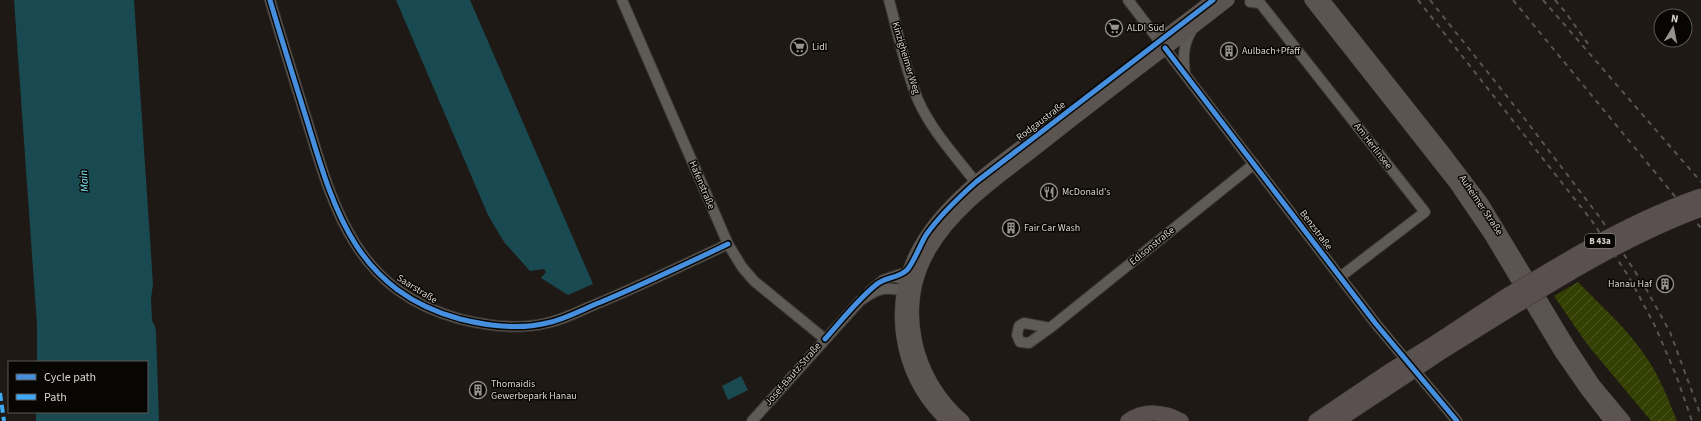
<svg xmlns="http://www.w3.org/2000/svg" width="1701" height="421" viewBox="0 0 1701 421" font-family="'Source Sans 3',sans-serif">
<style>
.garden{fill:url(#garden-furrows)}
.water{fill:#194a51}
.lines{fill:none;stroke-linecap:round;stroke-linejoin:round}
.minor-casing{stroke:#393532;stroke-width:12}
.major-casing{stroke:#393532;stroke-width:14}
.highway-casing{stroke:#393532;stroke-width:16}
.minor{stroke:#5e5a56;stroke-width:10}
.major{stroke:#5b5450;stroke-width:13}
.highway{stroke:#5a5050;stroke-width:15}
.rail{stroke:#585450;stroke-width:2;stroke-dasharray:5 5;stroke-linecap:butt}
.highway-bridge-casing{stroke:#393532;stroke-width:16;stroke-linecap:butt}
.highway-bridge{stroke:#5a5050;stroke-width:15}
.quiet{stroke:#3fa9f5;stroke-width:4;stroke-dasharray:8 4;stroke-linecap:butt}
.cycleway-casing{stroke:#080603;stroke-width:8}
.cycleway{stroke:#468fdf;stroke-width:5}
.labels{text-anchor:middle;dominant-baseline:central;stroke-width:3;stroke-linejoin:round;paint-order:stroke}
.shield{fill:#080603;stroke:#9a9690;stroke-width:1}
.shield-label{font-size:9px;font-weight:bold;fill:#d8d3cd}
.poi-label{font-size:10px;fill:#d8d3cd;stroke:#080603;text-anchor:start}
.street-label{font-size:10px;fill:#d8d3cd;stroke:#080603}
.water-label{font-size:11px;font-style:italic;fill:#82eafb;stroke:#080603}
</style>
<defs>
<pattern id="garden-furrows" width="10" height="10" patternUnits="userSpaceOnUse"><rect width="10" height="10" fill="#344003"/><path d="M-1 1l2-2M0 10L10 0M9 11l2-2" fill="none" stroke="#515b27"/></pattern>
</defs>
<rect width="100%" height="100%" fill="#1e1914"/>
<path class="garden" d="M1578,282c23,24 50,47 68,75 14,20 22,42 31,64h-26l-64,-77 -33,-48z"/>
<g class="water">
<path d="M14,0h120l19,284 -2,15 1,22 3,5 1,6 3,89h-123v-9h111v-50h-110v-37z"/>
<path d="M396,0h74l123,284 -25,11 -27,-17 5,-6 -2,-3 -14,2 -26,-29 -16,-27z"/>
<path d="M741,376l7,14 -20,10 -6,-14z"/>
</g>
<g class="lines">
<g class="minor-casing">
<g id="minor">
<path d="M270,0c12,41 25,82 38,124 27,90 50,167 152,195 28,7 59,11 87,4 19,-4 36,-14 54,-21 43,-18 85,-38 127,-58"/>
<path d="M622,0l106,244 14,23 12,14 71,58"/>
<path d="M889,0c9,33 16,69 29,100 14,32 41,60 62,88"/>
<path d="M1128,0l248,324 81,97"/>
<path d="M1250,2l10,1 165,209 -85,65"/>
<path d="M1185,74c-2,-17 -2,-30 7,-44"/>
<path d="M870,291l13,-11 18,-6"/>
<path d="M1050,328l-21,15 -9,-1 -3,-7 2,-9 5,-3 26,5 204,-164"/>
<path d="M752,421l108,-120c7,-5 15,-11 23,-12 11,-2 22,4 32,0l-9,-9 -11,-3"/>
</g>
</g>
<g class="major-casing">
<g id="major">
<path d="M1311,0l145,184 34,50 70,117 27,39 24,31"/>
<path d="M1323,0l118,149 41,54 87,144 25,38 30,36"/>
<path d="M1159,41l54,-41"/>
<path d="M947,421c-24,-23 -39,-51 -44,-84 -16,-106 85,-164 157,-219"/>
<path d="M963,421c-49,-42 -67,-114 -33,-172 25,-43 71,-73 109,-103 63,-50 126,-97 189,-146"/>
</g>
</g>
<g class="highway-casing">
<g id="highway">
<path d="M1432,345l73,-48"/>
<path d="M1438,354l74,-46"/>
<path d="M1128,421c16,-11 36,-10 53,0"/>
<path d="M1316,421l74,-50"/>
<path d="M1337,421l59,-39"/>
</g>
</g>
<use href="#minor" class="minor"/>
<use href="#major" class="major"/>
<use href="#highway" class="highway"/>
<g class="rail">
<path d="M1418,0l174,221 37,56 26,49 21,49 16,46"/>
<path d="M1430,0l91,114 80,105 44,68 25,45 31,84"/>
<path d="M1513,0l188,228"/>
<path d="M1543,0l158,182"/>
<path d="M1555,0l11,13 25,35"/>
</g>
<g class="highway-bridge-casing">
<g id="highway-bridge">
<path d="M1505,297c63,-38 126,-77 196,-101"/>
<path d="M1512,308c61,-38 122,-74 189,-99"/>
<path d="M1390,371l42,-26"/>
<path d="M1396,382l42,-28"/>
</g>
</g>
<use href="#highway-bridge" class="highway-bridge"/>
<path class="quiet" d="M0,393l4,28"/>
<g class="cycleway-casing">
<g id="cycleway">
<path d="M270,0c12,41 25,82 38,124 27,90 50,167 152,195 28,7 59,11 87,4 19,-4 36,-14 54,-21 43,-18 85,-38 127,-58"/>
<path d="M1165,48l211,276 81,97"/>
<path d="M825,339c16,-18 34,-41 52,-55 9,-7 22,-6 30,-14 7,-8 13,-25 19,-35 14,-20 32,-37 50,-53l237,-182"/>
</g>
</g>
<use href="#cycleway" class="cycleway"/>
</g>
<defs>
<g id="supermarket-ring" transform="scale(0.9)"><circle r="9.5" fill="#080603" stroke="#97928c" stroke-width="1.5"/><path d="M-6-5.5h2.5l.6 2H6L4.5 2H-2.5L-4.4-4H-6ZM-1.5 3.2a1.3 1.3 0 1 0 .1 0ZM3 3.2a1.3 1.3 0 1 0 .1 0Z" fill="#97928c"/></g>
<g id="building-ring" transform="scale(0.9)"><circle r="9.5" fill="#080603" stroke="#97928c" stroke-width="1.5"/><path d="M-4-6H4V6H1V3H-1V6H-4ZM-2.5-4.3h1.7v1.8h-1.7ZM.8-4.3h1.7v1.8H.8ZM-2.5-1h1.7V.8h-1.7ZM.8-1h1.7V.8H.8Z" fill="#97928c"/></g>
<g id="restaurant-ring" transform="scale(0.9)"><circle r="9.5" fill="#080603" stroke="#97928c" stroke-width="1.5"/><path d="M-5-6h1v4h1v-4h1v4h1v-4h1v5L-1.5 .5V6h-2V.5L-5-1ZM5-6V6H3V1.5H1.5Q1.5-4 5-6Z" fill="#97928c"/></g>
</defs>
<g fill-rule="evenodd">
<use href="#supermarket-ring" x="1114" y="28"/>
<use href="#supermarket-ring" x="799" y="47"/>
<use href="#building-ring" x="1229" y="51"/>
<use href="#restaurant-ring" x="1049" y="192"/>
<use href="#building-ring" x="1011" y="228"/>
<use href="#building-ring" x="1665" y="284"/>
<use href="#building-ring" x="478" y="390"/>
</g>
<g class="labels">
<rect class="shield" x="1585" y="234" width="30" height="14" rx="3"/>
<g class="shield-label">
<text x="1600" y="241">B 43a</text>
</g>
<g class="poi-label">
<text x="1127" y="28">ALDI Süd</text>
<text x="812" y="47">Lidl</text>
<text x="1242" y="51">Aulbach+Pfaff</text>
<text x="1062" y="192">McDonald's</text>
<text x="1024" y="228">Fair Car Wash</text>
<text x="1652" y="284" text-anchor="end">Hanau Haf</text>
<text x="491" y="384">Thomaidis<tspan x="491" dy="12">Gewerbepark Hanau</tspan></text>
</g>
<g class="street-label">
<text transform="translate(906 58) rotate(73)">Kinzigheimer Weg</text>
<text transform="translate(1041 121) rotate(-37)">Rodgaustraße</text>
<text transform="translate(1373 146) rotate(52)">Am Herlinsee</text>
<text transform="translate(702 185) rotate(67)">Hafenstraße</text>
<text transform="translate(1481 205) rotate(56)">Auheimer Straße</text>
<text transform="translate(1316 230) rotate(53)">Benzstraße</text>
<text transform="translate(1152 246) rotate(-39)">Edisonstraße</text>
<text transform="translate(417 289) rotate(32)">Saarstraße</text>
<text transform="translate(793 374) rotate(-49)">Josef-Bautz-Straße</text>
</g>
<g class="water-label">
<text transform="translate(84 181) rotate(-94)">Main</text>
</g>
</g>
<rect x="8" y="361" width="140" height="52" fill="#080603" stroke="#5b5854"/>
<rect x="16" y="374" width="20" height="6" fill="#468fdf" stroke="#5b5854"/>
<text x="44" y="381" font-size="12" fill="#d8d3cd">Cycle path</text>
<rect x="16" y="394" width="20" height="6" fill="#3fa9f5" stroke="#5b5854"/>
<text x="44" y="401" font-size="12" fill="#d8d3cd">Path</text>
<g transform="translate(1673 28) rotate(10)"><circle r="19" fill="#080603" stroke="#5b5854"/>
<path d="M0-3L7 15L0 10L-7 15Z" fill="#97928c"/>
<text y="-6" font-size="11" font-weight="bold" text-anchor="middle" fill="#d8d3cd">N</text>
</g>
</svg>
